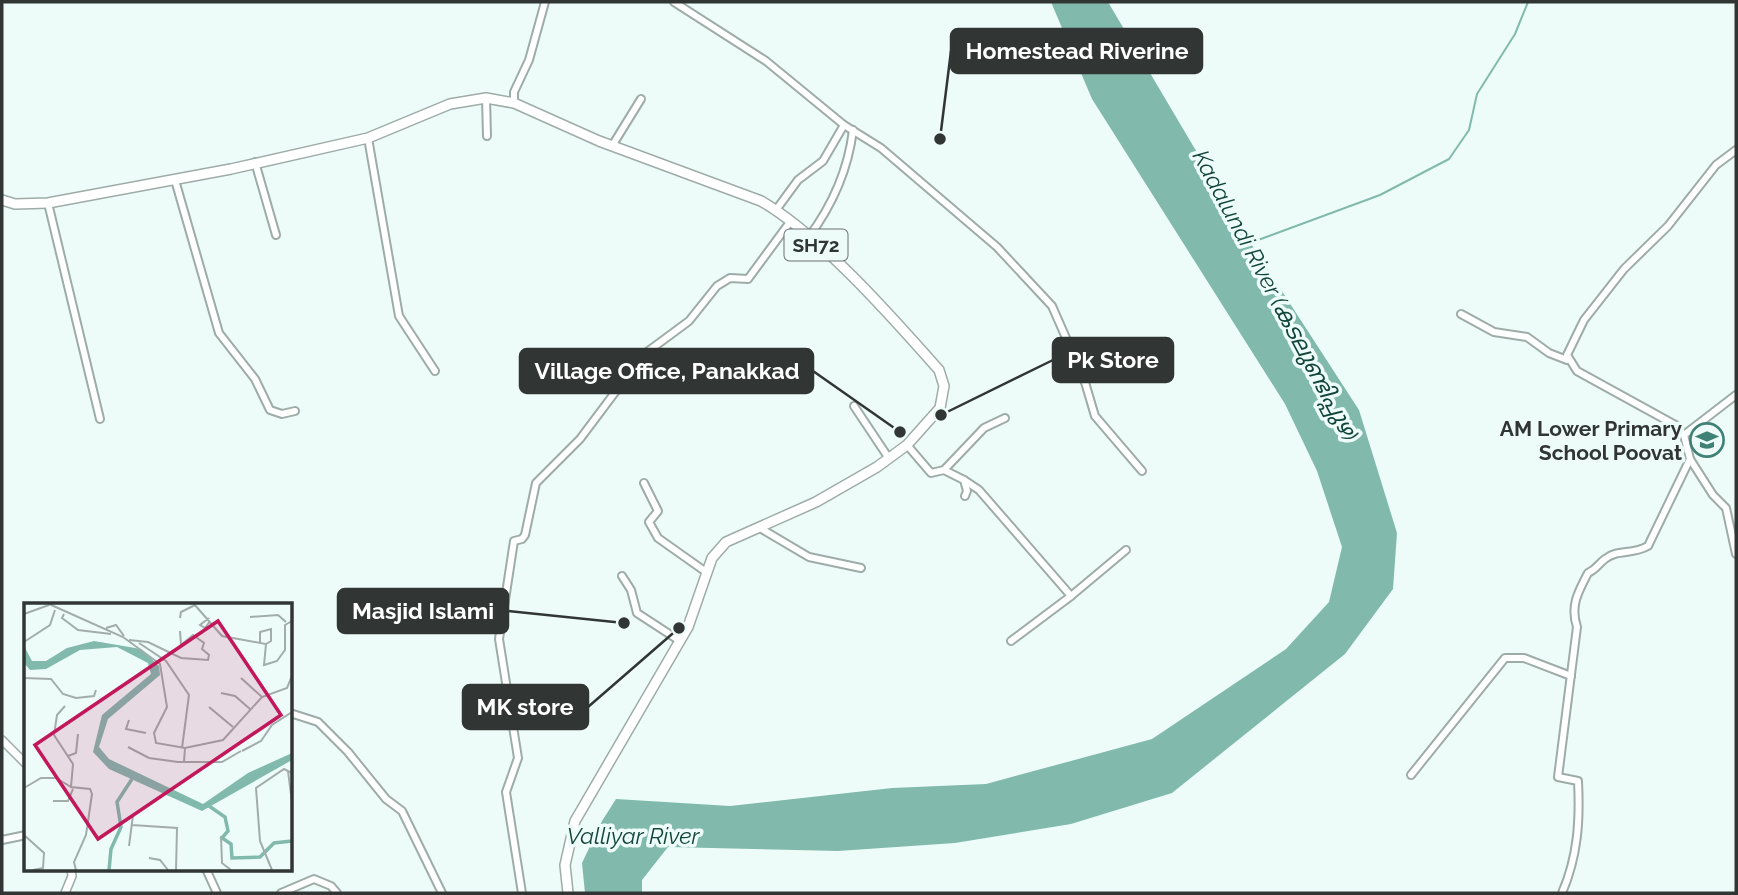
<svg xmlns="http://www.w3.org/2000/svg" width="1738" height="895" viewBox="0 0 1738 895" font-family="Raleway,'Noto Sans Malayalam',sans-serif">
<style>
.water{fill:#81baad}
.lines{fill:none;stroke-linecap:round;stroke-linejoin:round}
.stream{stroke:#81baad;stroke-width:2}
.minor-casing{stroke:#9eaca8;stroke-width:10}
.tertiary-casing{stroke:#9eaca8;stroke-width:10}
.primary-casing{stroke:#9eaca8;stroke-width:12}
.minor{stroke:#fff;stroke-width:6}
.tertiary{stroke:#fff;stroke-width:7}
.primary{stroke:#fff;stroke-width:9}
.labels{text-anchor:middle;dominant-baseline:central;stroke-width:7;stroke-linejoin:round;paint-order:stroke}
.shield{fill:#eefcf9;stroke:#6a7170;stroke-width:2}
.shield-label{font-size:19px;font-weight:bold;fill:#313635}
.poi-label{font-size:21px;font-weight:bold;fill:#313635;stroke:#eefcf9;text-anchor:end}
.water-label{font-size:23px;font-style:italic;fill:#12453c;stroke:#eefcf9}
.inset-river{fill:none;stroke:#81baad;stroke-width:3.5}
.inset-road{fill:none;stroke:#a2adab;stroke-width:2}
.view{fill:#c2185b;fill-opacity:0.15;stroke:#c2185b;stroke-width:3.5}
.inset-edge{fill:none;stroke:#313635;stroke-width:3.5}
.leader{fill:none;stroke:#313635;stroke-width:2.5}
.callout-dot{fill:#313635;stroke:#eefcf9;stroke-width:2.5}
.callout{fill:#313635;stroke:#313635;stroke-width:2.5}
.callout-label{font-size:23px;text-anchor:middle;font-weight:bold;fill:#fff}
</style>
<rect width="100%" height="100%" fill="#eefcf9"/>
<path class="water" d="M1051,2h57l142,240 109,168 38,123 -4,56 -48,65 -173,139 -101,31 -116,19 -117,8 -170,-4 -26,33v13h-57l-3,-30 20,-42 14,-22 114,7 162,-18 94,-4 166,-45 134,-90 43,-47 13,-55 -25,-76 -32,-67 -193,-305z"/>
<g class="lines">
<path class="stream" d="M1250,243l130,-48 69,-36 20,-29 8,-36 38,-60 13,-32"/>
<g class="minor-casing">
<g id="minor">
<path d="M674,2l92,59 78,64"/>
<path d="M486,98l1,38"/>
<path d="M514,103v-11l15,-32 16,-58"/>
<path d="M368,138l31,178 36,55"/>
<path d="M612,146l29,-47"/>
<path d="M255,162l21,73"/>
<path d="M175,180l44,153 36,46 15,31 12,4 13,-3"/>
<path d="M48,203l52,216"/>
<path d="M776,210l22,-30 25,-19 21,-36 37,23 116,99 55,59 32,73 11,37 47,55"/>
<path d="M808,238c24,-32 40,-67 45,-108"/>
<path d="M1461,314l33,18 33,5 22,16 18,7"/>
<path d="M854,406l34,51"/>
<path d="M1684,435l52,-40"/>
<path d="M907,445l24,28 13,-3 20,10 3,11 -2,5"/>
<path d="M1690,459l23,36 13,13 10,46"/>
<path d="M944,470l40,-42 21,-10"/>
<path d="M964,480l15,10 92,106 -60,45"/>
<path d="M644,483l14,28 -9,11 9,16 48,34"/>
<path d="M760,528l49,29 52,11"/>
<path d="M622,576l9,14 6,23 43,28"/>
<path d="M1071,596l55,-46"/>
<path d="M290,713l28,9 30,30 38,47 16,12 40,82"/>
<path d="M1411,775l94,-117h19l47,18"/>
<path d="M2,840l24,-5"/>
<path d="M206,869l11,24"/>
<path d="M281,893l33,-14 17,7 6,7"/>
<path d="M522,893l-16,-101 12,-34 -19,-119 15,-98 8,-2 3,-4 11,-52 44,-44 63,-84 46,-34 28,-35 13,-8 18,1 42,-57"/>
<path d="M1562,893c16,-37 18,-73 16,-112l-20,-4 19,-150c-7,-21 1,-35 11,-54 9,-4 10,-9 17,-14 12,-10 27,-4 43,-13l42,-87 -6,-24 -7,-9 -100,-55 -10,-16 17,-35 40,-51 44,-43 48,-61 20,-15"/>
</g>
</g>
<g class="tertiary-casing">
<g id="tertiary">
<path d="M2,740l24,24"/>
<path d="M65,893l7,-17 -1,-7"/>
</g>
</g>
<g class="primary-casing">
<path id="primary" d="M2,200l13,4 33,-1 183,-34 137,-31 82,-34 36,-6 28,5 85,38 162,60c60,35 131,116 178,169l5,16 -4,22 -33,37 -30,22 -61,35 -90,40 -14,16 -24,69 -113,194 -10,44 3,28"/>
</g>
<use href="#minor" class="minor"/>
<use href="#tertiary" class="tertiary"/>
<use href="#primary" class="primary"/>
</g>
<defs>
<g id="school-ring" transform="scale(1.75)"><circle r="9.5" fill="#eefcf9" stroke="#3f8275" stroke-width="1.5"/><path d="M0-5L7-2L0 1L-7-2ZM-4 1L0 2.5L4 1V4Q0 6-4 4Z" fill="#3f8275"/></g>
</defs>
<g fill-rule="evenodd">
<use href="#school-ring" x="1707" y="440"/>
</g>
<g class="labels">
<rect class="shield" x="784.5" y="229.5" width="63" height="31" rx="5"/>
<g class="shield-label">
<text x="816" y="245">SH72</text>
</g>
<g class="poi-label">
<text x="1682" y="428">AM Lower Primary<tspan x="1682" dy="24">School Poovat</tspan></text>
</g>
<g class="water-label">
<text transform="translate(1276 295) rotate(62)">Kadalundi River (കടലുണ്ടിപ്പുഴ)</text>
<text x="633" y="835">Valliyar River</text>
</g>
</g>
<g transform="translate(24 603)">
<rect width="268" height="268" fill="#eefcf9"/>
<path d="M70,38l47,8 18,17 1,9 -52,44 -9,28 10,12 94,45 45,-31 44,-20v7l-90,51 -93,-42 -16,-17 9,-37 49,-41 -3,-11 -31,-16 -37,3 -34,19 -16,1 -6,-7v-17l8,15h14l21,-13z" fill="#81baad"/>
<path class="inset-river" d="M185,203l16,11 3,14 -6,7 9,6 1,14 28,-1 14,-14 18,-2M85,267l2,-21 10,-22 -4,-25 15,-23"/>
<path class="inset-road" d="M25,1l74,33 37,27 7,43 -13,26 2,10 29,5 38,-8 39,-43 25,-9 5,-12M170,1l28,32 44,8 -2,21 13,-4 8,-11v-25l7,-4M0,11l25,-9M40,11l-2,4 16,12 33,4M226,14l28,-2 8,7M156,15l1,-6 14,-7M185,15l-9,7 5,3 5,-7M82,25l10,-3 8,11M105,37l19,2 33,16 27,2 1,-5 -7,-6 2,-6 -11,-8 -12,10 -1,-14M0,39l26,-17 5,-15M115,40l27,18 23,34 -7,53M236,40v-11l11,-3v12l-5,3M0,75l27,1 12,15 13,4 18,-2 2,-6M217,75l21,19M197,90l14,3 15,13M41,103l-8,9 -3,20 19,29 -2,23 19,2 2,5 -6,41 -12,27 2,8M185,104l24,20M105,117l-3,9 20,4M104,144l21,11 29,4h6l1,-14M218,148l19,-10 11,-16 20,-13M44,153l8,-3 2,-19M160,159h38l19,-11M264,168l4,31M0,185l17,-10h15l15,9M29,198h15l5,-12M108,222l45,3 -1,42M0,232l20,18 -1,15 -10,2M197,233l1,27 9,7M105,243l4,-31M125,255l11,2 8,10M248,267l-12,-29 -4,-53 28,-19 8,4"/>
<path class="view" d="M194,18l63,94 -183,124 -63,-94z"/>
<rect width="268" height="268" class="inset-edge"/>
</g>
<path class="leader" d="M940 139L951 51M941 415L1053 360M900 432L813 371M624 623L508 611M679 628L588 707"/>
<g class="callout-dot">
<circle cx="940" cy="139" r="7"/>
<circle cx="941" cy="415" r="7"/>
<circle cx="900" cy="432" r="7"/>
<circle cx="624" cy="623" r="7"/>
<circle cx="679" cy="628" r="7"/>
</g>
<g class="callout">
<rect x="951" y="29" width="251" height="44" rx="7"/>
<rect x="1053" y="338" width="120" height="44" rx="7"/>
<rect x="520" y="349" width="293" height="44" rx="7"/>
<rect x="338" y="589" width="170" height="44" rx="7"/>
<rect x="463" y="685" width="125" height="44" rx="7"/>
</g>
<g class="callout-label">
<text x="1077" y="59">Homestead Riverine</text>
<text x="1113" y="368">Pk Store</text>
<text x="667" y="379">Village Office, Panakkad</text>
<text x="423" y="619">Masjid Islami</text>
<text x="525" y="715">MK store</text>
</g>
<rect width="1738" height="895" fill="none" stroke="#313635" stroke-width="7"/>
</svg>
